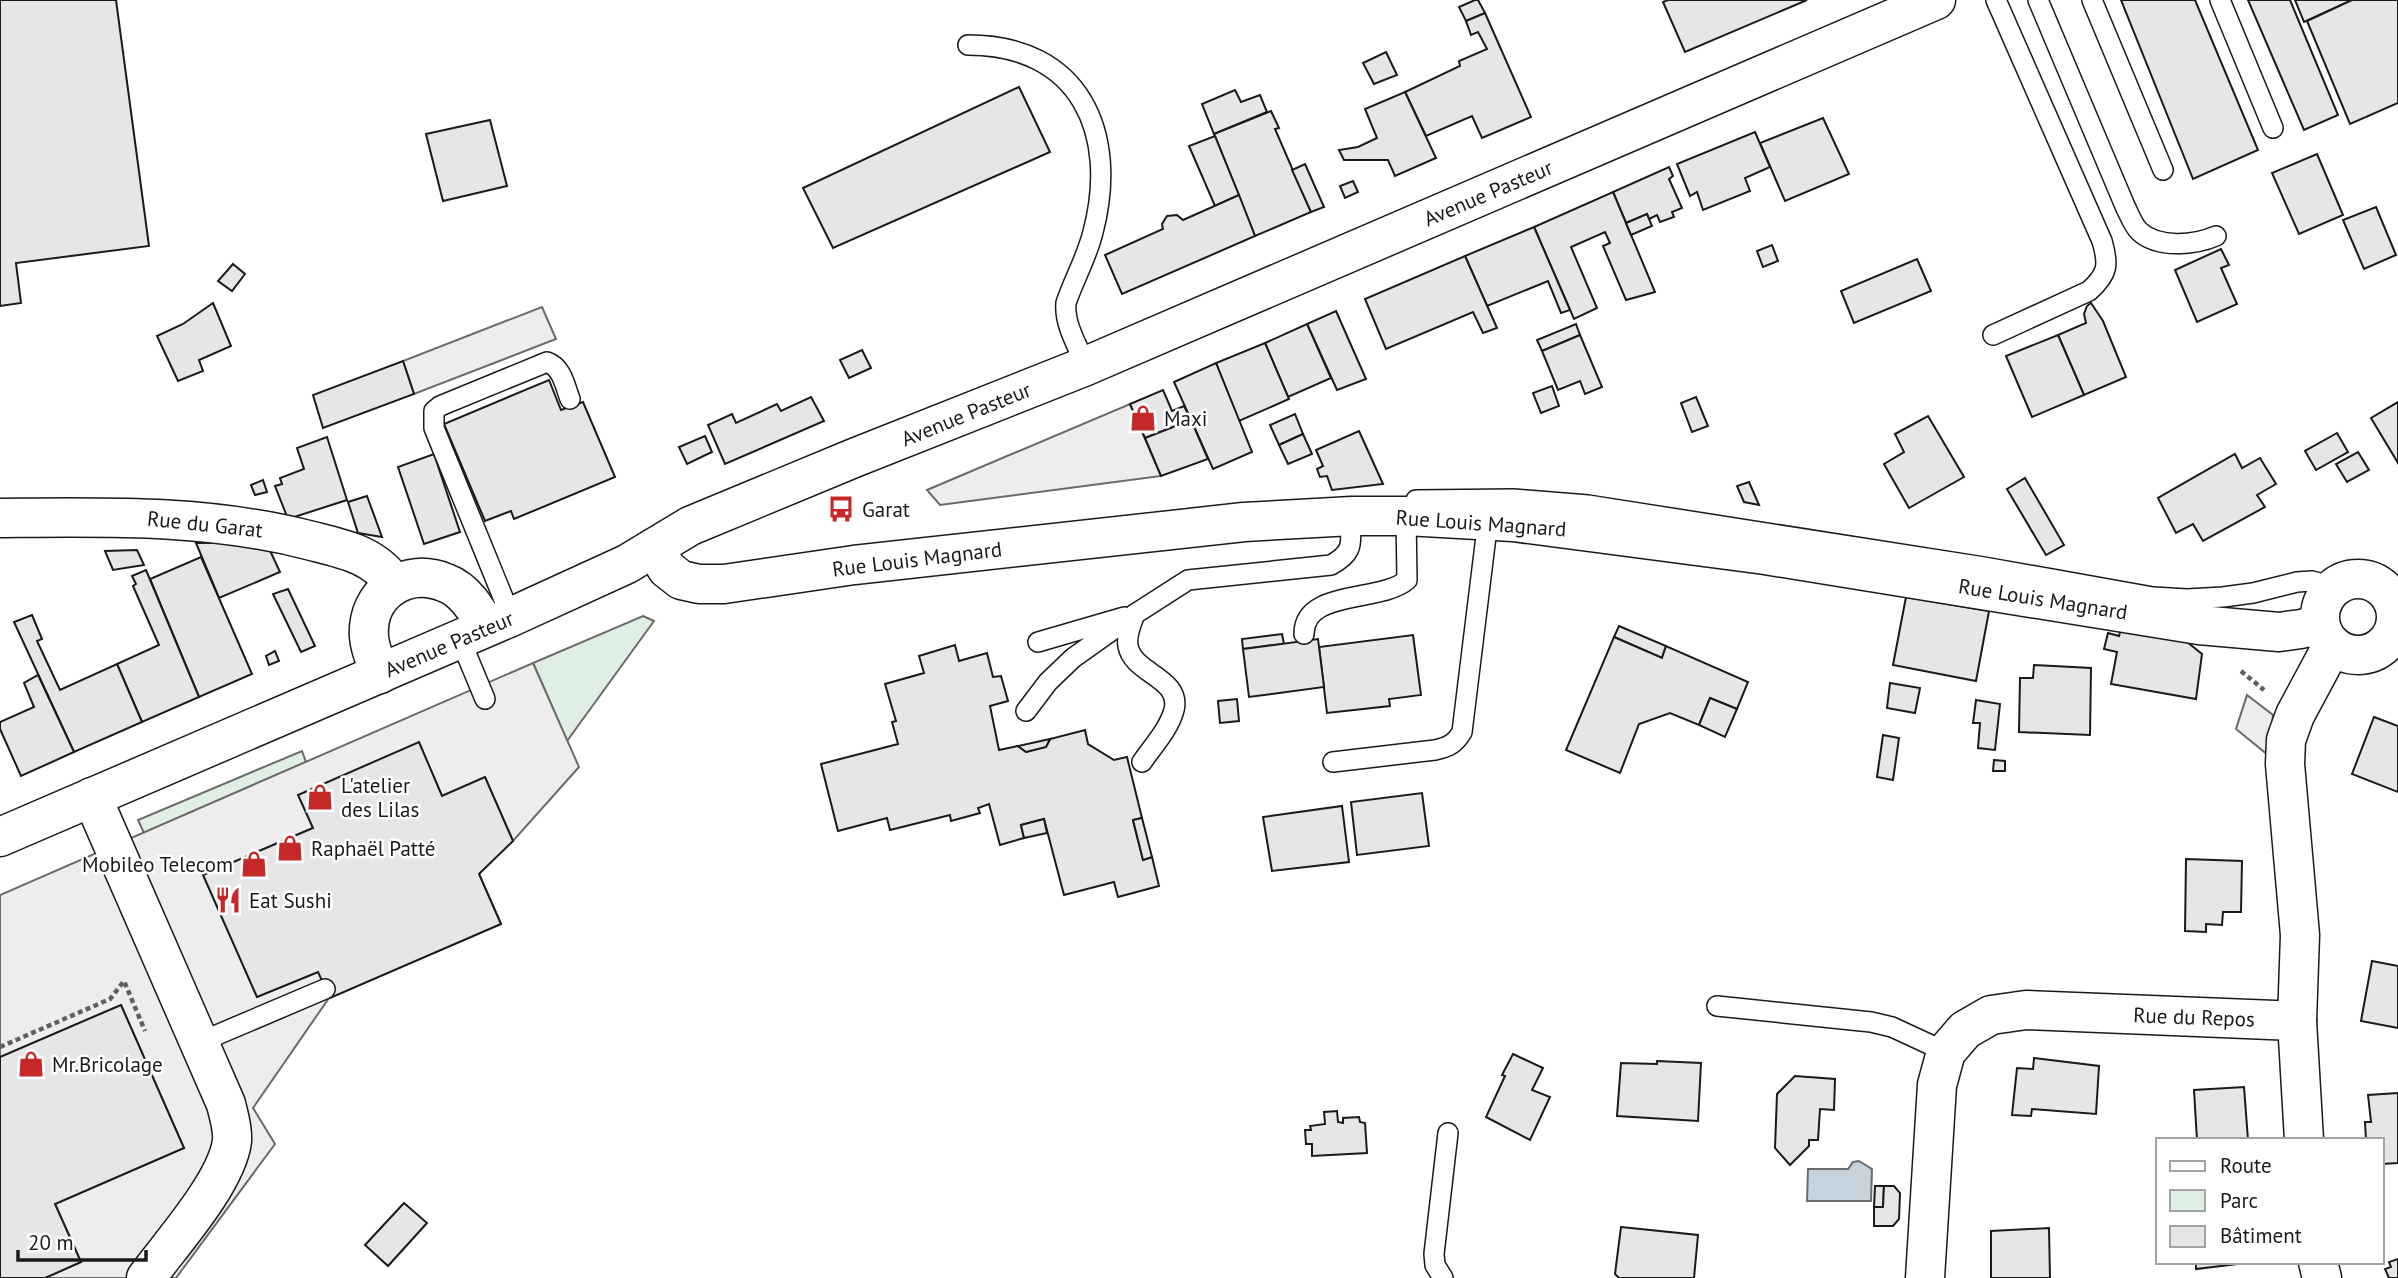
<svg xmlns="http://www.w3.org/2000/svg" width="2398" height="1278" viewBox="0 0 2398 1278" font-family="'PT Sans',sans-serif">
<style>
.green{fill:#e0efe3;stroke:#6a6a6a;stroke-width:2}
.parking{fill:#ededed;stroke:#6a6a6a;stroke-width:2}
.water{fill:#c6d2dc;stroke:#6a6a6a;stroke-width:2}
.building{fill:#e6e6e6;stroke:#1a1a1a;stroke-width:2}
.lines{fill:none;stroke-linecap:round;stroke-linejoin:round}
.service-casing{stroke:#1a1a1a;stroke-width:22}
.minor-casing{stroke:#1a1a1a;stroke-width:41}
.secondary-casing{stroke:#1a1a1a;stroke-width:41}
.path{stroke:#5f5f5f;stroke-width:4.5;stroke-dasharray:5 3.5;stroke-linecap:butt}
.service{stroke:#fff;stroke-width:19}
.minor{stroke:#fff;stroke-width:38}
.secondary{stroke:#fff;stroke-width:38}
.labels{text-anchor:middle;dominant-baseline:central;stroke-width:5;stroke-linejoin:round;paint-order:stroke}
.street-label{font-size:21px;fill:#1a1a1a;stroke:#fff}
.poi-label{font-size:21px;fill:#1a1a1a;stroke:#fff;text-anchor:start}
</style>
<rect width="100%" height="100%" fill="#fff"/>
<g class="green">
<path d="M643,616l11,5 -87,120 -34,-78z"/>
<path d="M302,751l4,11 -162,71 -6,-13z"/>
</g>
<g class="parking">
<path d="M542,307l14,32 -142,55 -11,-33z"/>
<path d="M1130,404l31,72 -221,29 -13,-15z"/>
<path d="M533,663l46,104 -66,74 -28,-64 -43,19 -23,-53 -106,85 -109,47 53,122 61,-25 142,-141 41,93 -172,74 -76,110 22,36 -99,134h-131l36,-16 -26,-58 129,-56 -63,-143 -121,52v-162z"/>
<path d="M2247,695l26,20 -5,40 -32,-26z"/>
</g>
<path class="water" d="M1859,1161l13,8 -1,32h-64l1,-32h40l5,-7z"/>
<g class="building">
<path d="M0,0h116l33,246 -133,17 5,40 -21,3z"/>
<path d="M1475,0h3l7,13 -19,8 -7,-14z"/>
<path d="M1668,0h139l-122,52 -22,-50z"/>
<path d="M2121,0h74l63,150 -65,29z"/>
<path d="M2248,0h42l48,115 -34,15z"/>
<path d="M2295,0h57l-48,22z"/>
<path d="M2352,0h46v103l-48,21 -43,-103z"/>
<path d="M1485,13l46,104 -49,21 -10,-22 -46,20 -21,-44 55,-26 -1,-5 28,-12 -9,-17 -7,3 -5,-14z"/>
<path d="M1386,52l11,23 -23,9 -11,-21z"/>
<path d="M1019,87l31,65 -217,96 -30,-60z"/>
<path d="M1235,90l6,12 19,-7 7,17 -53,22 -12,-30z"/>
<path d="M1405,92l31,66 -41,18 -7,-16h-44l-5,-10 19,-3 19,-9 -12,-29z"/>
<path d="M1271,111l8,17 -4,1 36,83 -56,24 -41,-102z"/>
<path d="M1823,118l26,56 -64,27 -25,-58z"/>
<path d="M490,120l17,66 -64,15 -17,-67z"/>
<path d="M1755,132l15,35 -25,11 5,13 -47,19 -6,-18 -7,4 -13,-32z"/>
<path d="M1215,136l24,59 -24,11 -26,-60z"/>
<path d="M2317,154l26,61 -44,19 -27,-61z"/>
<path d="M1305,164l19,43 -13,5 -19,-42z"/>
<path d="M1669,167l4,9 -4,3 13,29 -10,4 2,5 -14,5 -3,-7 -8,4 -2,-5 -21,9 -13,-31z"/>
<path d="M1353,181l5,11 -13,6 -5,-12z"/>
<path d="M1613,192l42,100 -29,8 -23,-54 7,-3 -5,-11 -34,15 26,61 -23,11 -40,-92z"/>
<path d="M1239,195l16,41 -133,58 -17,-39 58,-26 -1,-5 5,-8 10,-1 6,5z"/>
<path d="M2376,207l20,48 -32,14 -21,-49z"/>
<path d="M1647,214l5,12 -21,9 -5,-12z"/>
<path d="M1534,227l36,83 -9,3 -13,-32 -61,25 -22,-50z"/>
<path d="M1772,245l6,16 -15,6 -6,-16z"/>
<path d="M2221,249l8,16 -8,3 16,36 -40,18 -22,-52z"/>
<path d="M1465,256l32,72 -14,5 -10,-21 -87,37 -21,-50z"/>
<path d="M1917,259l14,32 -77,32 -13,-32z"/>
<path d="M233,264l12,10 -13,17 -14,-10z"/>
<path d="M213,303l18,43 -32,14 4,11 -25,10 -21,-45 26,-12z"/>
<path d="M2091,303l12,18 23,56 -42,18 -26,-60 28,-12 -2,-9 3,-8z"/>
<path d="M1336,311l30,68 -29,11 -30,-66z"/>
<path d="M1307,324l24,54 -43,19 -23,-54z"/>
<path d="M1576,324l4,11 -38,16 -5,-11z"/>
<path d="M1580,335l22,52 -17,7 -5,-13 -22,9 -16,-39z"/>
<path d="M2058,335l26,60 -52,22 -26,-61z"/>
<path d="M1265,343l24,56 -50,22 -23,-58z"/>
<path d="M862,350l9,18 -22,10 -9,-18z"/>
<path d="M403,361l11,33 -91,34 -10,-33z"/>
<path d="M1216,363l36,89 -39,17 -39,-87z"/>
<path d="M549,380l12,30 22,-8 32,75 -101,42 -3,-8 -26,10 -41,-97z"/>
<path d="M1552,386l7,20 -18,7 -8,-20z"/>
<path d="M1163,390l9,21 12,-5 7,14 -46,18 -15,-34z"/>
<path d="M811,397l13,24 -99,43 -17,-39 24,-11 4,9 41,-19 4,7z"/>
<path d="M1696,397l12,29 -16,6 -11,-29z"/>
<path d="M2398,402v61l-27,-45z"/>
<path d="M1295,414l8,20 -24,11 -9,-20z"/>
<path d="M1928,416l36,61 -55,31 -25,-44 20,-12 -9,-18z"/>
<path d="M1191,420l17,39 -47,17 -16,-38z"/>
<path d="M1359,431l24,53 -51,6 -5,-14 -7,1 -3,-8 6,-3 -7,-16z"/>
<path d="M2337,433l11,19 -32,18 -11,-19z"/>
<path d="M1303,434l9,20 -24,10 -9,-19z"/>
<path d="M705,436l7,16 -25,12 -8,-17z"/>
<path d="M327,437l20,63 -59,19 -13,-33 7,-2 -2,-6 24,-9 -7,-21z"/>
<path d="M2358,452l11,18 -22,12 -11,-18z"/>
<path d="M434,454l26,78 -36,12 -26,-77z"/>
<path d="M2235,454l7,14 18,-10 16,26 -19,11 8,12 -62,34 -10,-17 -17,9 -18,-35z"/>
<path d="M2025,478l39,67 -18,10 -39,-66z"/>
<path d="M263,480l4,12 -12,3 -4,-10z"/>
<path d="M1749,482l10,23 -15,-3 -7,-16z"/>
<path d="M367,496l15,41 -24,-4 -10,-31z"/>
<path d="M266,542l14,30 -61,26 -23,-55z"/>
<path d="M137,550l7,15 -31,5 -8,-19z"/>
<path d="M201,557l51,117 -53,23 -49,-118z"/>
<path d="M146,570l53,127 -57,25 -25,-58 42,-19 -26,-59 3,-2 -4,-8z"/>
<path d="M288,589l27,57 -14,6 -28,-58z"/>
<path d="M1906,597l83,14 -13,70 -83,-16z"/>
<path d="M32,615l10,24 -5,2 23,49 57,-26 25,58 -68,30 -60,-130z"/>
<path d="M1619,626l47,20 -4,12 -48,-21z"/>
<path d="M2121,629l61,9 20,16 -6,45 -85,-15 6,-32 -13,-3 4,-16 11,3z"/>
<path d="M1282,634l2,10 -41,5 -1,-10z"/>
<path d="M1413,635l8,60 -32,4 1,7 -63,7 -8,-66z"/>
<path d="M1614,637l48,21 4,-12 82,36 -11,27 -27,-11 -11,27 -29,-12 -31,11 -19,49 -54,-23z"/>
<path d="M1318,639l6,48 -75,10 -6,-48z"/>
<path d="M955,645l4,16 28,-8 6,24 8,-1 7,25 -18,5 9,44 19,-4 8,6 20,-5 4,-8 35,-9 3,14 26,16 13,-3 15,61 -9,2 10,40 9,-3 7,29 -41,11 -4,-15 -50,13 -20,-76 -23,6 3,13 -24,7 -11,-41 -11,4 2,5 -29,8 -1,-6 -60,15 -3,-12 -49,13 -17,-67 77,-20 -6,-22 4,-1 -11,-37 39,-11 -5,-17z"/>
<path d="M275,651l4,10 -10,4 -3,-9z"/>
<path d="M2034,665l57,3 -1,67 -71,-3 1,-54h13z"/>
<path d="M38,675l36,77 -53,24 -21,-47v-7l34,-15 -10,-24z"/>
<path d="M1890,683l30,5 -5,25 -28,-5z"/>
<path d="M1710,698l27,11 -12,28 -26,-12z"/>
<path d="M1237,699l2,22 -19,2 -2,-22z"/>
<path d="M1976,700l24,4 -5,46 -17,-2 2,-25h-7z"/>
<path d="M2374,717l24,9v66l-46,-18z"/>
<path d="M1883,735l16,3 -6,42 -16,-3z"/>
<path d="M1050,739l-4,8 -20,5 -8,-6z"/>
<path d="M419,742l23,54 43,-19 28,64 -34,33 22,50 -171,74 -12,-26 -61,25 -54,-122 110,-47 -15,-33z"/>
<path d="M1994,760l11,1v10h-12z"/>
<path d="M1422,793l7,53 -72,9 -6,-53z"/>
<path d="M1342,806l7,56 -77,9 -9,-54z"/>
<path d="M1142,818l10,39 -9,3 -10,-40z"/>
<path d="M1044,819l3,14 -23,5 -3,-13z"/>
<path d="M2186,859l56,2 -1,51h-18l-1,13 -16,-1v8l-21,-1z"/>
<path d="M2372,961l26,5v62l-37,-7z"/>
<path d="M121,1005l63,143 -129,56 26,58 -36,16h-45v-221z"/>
<path d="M1513,1054l30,14 -11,22 18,7 -20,43 -44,-23 19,-41 -3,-1z"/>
<path d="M2034,1058l65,8 -3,48 -64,-5 -1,7 -19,-1 5,-47 16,1z"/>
<path d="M1657,1061l44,2 -3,58 -81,-5 4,-53 36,1z"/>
<path d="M1795,1076l40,3 -1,31 -14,-1 -2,31h-9v6l-19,19 -15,-17 2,-54z"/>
<path d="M2244,1087l4,53h-51l-3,-50z"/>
<path d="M2398,1093v70l-16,1v-24h-16l-1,-18h6l-3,-27z"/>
<path d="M1337,1111l1,11 5,1v-5l16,-1 1,5 5,1 2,30 -55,3v-12h-6l-1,-14h6l-1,-4 15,-2 -1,-12z"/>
<path d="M1875,1186h9l-1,21h-9z"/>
<path d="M1884,1186h10l6,7 -1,26 -6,7h-19v-19h9z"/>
<path d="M404,1203l23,20 -39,43 -23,-21z"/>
<path d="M1621,1227l77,8 -4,43h-75l-4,-4z"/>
<path d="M2049,1228l1,50h-59v-47z"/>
<path d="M2398,1259v19h-9l-4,-9 6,-2 -2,-5z"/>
<path d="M2196,1262h58l-58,7z"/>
</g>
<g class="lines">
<g class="service-casing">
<g id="service">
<path d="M2038,0l87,206c4,8 8,19 14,25 19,18 56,14 77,5"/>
<path d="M2092,0l71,170"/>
<path d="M2220,0l53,128"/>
<path d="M968,45c112,0 151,88 125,187 -6,25 -19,47 -27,71 -2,22 12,43 20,63"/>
<path d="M1993,335l96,-44c19,-17 20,-26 13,-50l-106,-241"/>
<path d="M1416,500l98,-1 74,6 396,62 169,30 34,2 36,-2 30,-4 44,-11 15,-1 11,3 7,6"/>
<path d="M1135,614c-4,10 -9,21 -7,32 5,28 54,32 46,64 -5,19 -21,36 -32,52"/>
<path d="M511,617l-77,-189v-17l6,-5 107,-44c15,5 18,24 23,37"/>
<path d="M1304,634c0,-45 76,-31 103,-54l-1,-64"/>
<path d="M460,639l25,60"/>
<path d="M1038,642l86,-25"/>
<path d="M1026,711l22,-29 25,-24 62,-44 53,-34 143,-15c31,-17 14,-29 22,-54"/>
<path d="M1333,762l102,-12c13,-3 20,-6 27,-18l26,-212"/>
<path d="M1717,1006l154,16 21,5 54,25"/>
<path d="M198,1043l127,-54"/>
<path d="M1443,1278l-8,-13 -1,-11 14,-121"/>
</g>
</g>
<g class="minor-casing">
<g id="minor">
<path d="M0,518c105,-1 209,-4 312,23 32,8 63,14 82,43"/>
<path d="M654,548l13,21 14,11 18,4h25l130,-19 390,-43 108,-6h54l107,6 252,33 434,70 80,7 22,-3 19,-5"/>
<circle cx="2358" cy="617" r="38"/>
<path d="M380,674c-4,-12 -10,-24 -11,-37 -3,-44 37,-71 77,-54 19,7 31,27 40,44"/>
<path d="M92,797l134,307c3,13 7,24 6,37 -5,41 -61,103 -86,137"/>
<path d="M2297,1021l7,119"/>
<path d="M2318,1262l4,16"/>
<path d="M1925,1278l12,-193 9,-33 19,-22 26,-15 35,-5 271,11 3,-86 -15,-171 1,-24 9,-25 37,-69"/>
</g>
</g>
<g class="secondary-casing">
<path id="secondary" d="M0,837l511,-220 116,-53 63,-38 164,-68 232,-92 850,-366"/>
</g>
<g class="path">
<path d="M2241,671l23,19"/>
<path d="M0,1047l110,-48 14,-18 21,50"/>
</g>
<use href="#service" class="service"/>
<use href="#minor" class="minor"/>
<use href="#secondary" class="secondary"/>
</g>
<defs>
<g id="shop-bare" transform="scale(2.1)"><path d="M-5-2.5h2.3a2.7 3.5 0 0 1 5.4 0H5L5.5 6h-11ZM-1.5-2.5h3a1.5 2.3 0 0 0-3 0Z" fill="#c62828" stroke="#fff" stroke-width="2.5" paint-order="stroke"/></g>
<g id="bus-bare" transform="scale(2.1)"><path d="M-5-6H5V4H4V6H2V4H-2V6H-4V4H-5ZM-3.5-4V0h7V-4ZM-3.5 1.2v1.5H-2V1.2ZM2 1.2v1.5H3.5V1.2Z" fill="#c62828" stroke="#fff" stroke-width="2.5" paint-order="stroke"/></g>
<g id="restaurant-bare" transform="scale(2.1)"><path d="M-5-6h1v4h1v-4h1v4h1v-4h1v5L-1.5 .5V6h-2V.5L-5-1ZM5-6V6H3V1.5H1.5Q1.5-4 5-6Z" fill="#c62828" stroke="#fff" stroke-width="2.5" paint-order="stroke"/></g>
</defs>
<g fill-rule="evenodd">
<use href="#shop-bare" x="1143" y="418"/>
<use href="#bus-bare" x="841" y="509"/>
<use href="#shop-bare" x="320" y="797"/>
<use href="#shop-bare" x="290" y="848"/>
<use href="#shop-bare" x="254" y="864"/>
<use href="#restaurant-bare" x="228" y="900"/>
<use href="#shop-bare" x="31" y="1064"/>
</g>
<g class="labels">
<g class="street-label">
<text transform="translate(1488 193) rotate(-23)">Avenue Pasteur</text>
<text transform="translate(966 414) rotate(-22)">Avenue Pasteur</text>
<text transform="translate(1481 523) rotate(4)">Rue Louis Magnard</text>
<text transform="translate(205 524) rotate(6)">Rue du Garat</text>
<text transform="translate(917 559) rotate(-7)">Rue Louis Magnard</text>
<text transform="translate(2043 599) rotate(9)">Rue Louis Magnard</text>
<text transform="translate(449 644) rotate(-23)">Avenue Pasteur</text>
<text transform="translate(2194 1017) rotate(2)">Rue du Repos</text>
</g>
<g class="poi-label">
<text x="1164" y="418">Maxi</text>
<text x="862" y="509">Garat</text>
<text x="341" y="785">L'atelier<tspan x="341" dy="24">des Lilas</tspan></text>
<text x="311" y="848">Raphaël Patté</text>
<text x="233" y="864" text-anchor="end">Mobileo Telecom</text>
<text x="249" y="900">Eat Sushi</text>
<text x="52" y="1064">Mr.Bricolage</text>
</g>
</g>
<rect x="2156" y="1138" width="228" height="126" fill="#ffffff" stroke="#a3a3a3" stroke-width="2"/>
<rect x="2170" y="1161" width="35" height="10" fill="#ffffff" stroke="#a3a3a3" stroke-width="2"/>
<text x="2220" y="1173" font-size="21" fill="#1a1a1a">Route</text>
<rect x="2170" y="1190" width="35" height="21" fill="#e0efe3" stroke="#a3a3a3" stroke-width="2"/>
<text x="2220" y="1208" font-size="21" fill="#1a1a1a">Parc</text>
<rect x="2170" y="1226" width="35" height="21" fill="#e6e6e6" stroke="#a3a3a3" stroke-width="2"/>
<text x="2220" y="1243" font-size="21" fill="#1a1a1a">Bâtiment</text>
<path d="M18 1250v10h128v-10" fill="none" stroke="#1a1a1a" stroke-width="3.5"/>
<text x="28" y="1250" font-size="21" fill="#1a1a1a" stroke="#ffffff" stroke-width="5" paint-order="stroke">20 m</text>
</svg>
